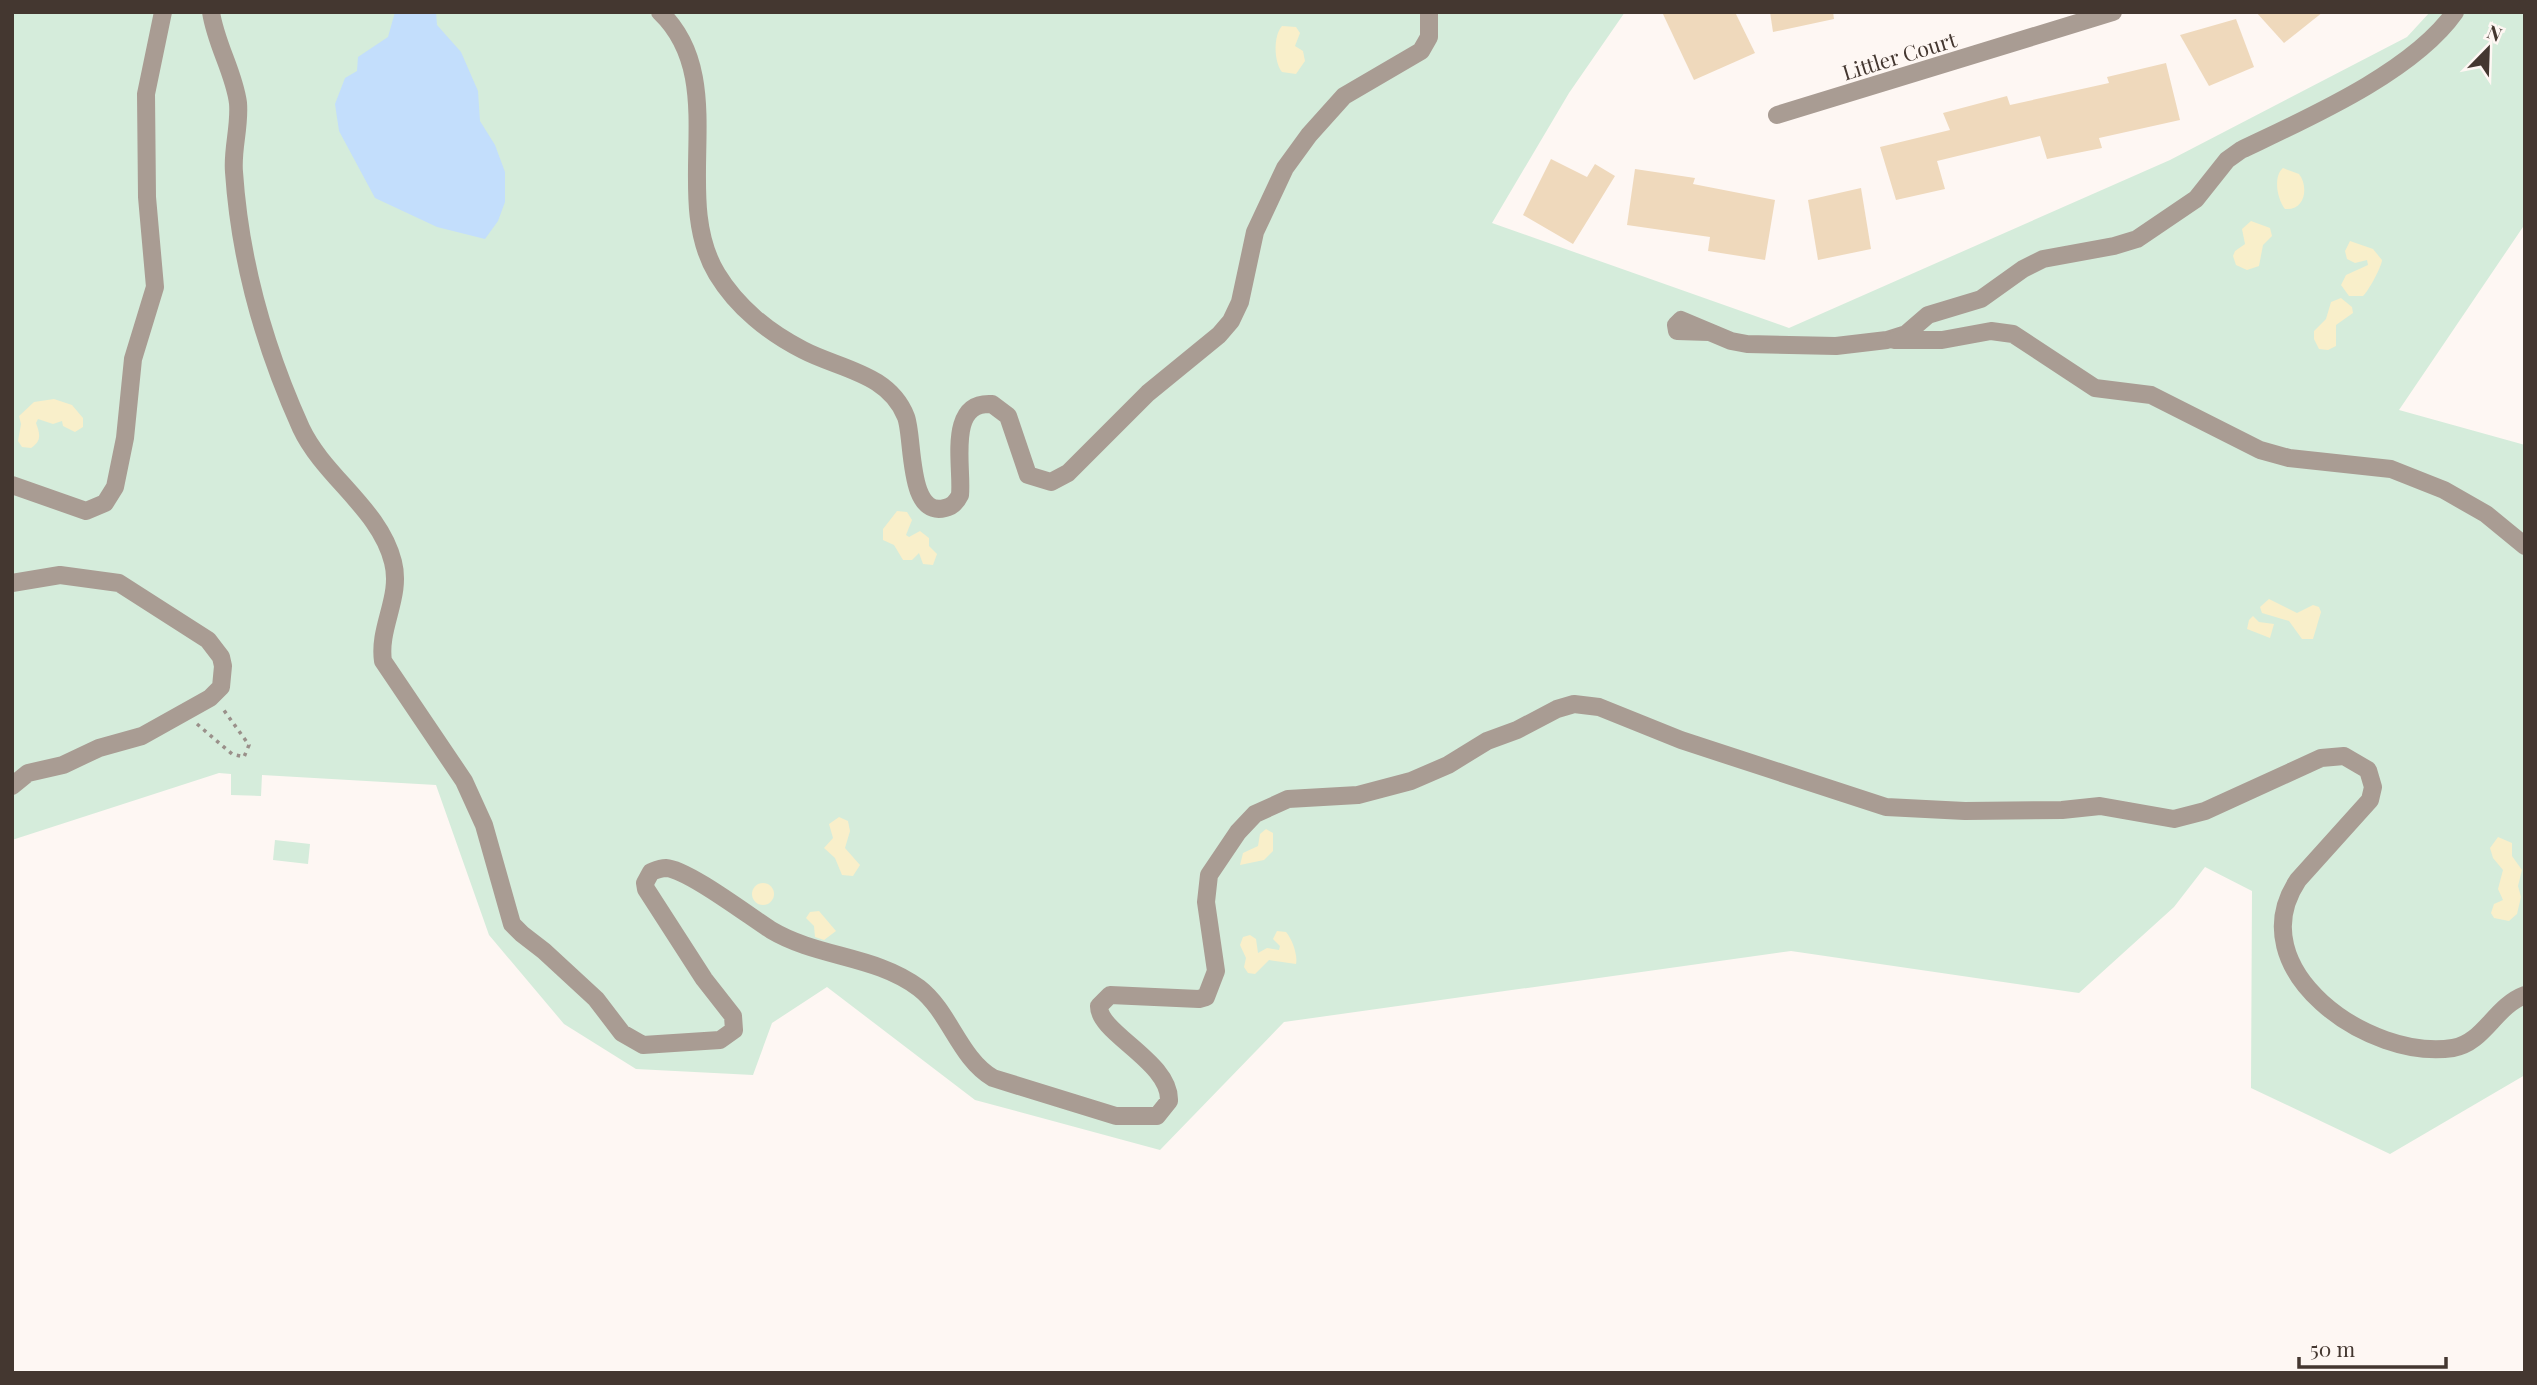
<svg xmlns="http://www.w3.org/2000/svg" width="2537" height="1385" viewBox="0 0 2537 1385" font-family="'Playfair Display',serif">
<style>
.green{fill:#d5ecdb}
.sand{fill:#f9efca}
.water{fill:#c3defc}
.building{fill:#efd9bc}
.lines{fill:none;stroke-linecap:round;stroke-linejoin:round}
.path{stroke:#9a908a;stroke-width:3.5;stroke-dasharray:3.5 5;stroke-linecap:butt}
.minor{stroke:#a99c93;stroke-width:18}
.labels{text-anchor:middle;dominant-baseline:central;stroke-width:5;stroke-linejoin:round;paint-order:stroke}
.street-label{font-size:21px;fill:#443730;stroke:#fef7f3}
</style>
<rect width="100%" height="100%" fill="#fef7f3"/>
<g class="green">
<path d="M12,12h1613l-56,81 -77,130 297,105 381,-168 237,-123 23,-25h95v212l-126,186 126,35v630l-135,79 -139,-66 1,-197 -47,-24 -31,40 -95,86 -288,-42 -507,71 -124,128 -185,-50 -148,-113 -55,36 -19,52 -117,-6 -72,-45 -75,-89 -53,-150 -174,-10 -1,21 -30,-1v-21l-12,-1 -207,67z"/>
<path d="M275,840l35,4 -2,20 -35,-4z"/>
</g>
<g class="sand">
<path d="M1282,26l14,1 4,6 -5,13 8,5 2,10 -9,13 -14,-2c-8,-10 -9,-36 0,-46z"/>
<path d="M2283,168l16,6c10,13 6,37 -14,35 -8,-10 -12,-33 -2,-41z"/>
<path d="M2251,221l19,7 2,8 -9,9 -4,21 -12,4 -11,-5 -3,-9 2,-5 10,-7 -3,-15z"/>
<path d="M2350,241l23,8 9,11c0,6 -14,32 -19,36h-14l-8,-11 5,-10 22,-10 -1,-5 -12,3 -8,-4 -2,-8z"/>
<path d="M2341,298l11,9 1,6 -17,12v21l-8,4 -9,-1 -5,-10v-8l12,-12 5,-17z"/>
<path d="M54,399l18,6 11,13v9l-8,5 -12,-6 -1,-5 -9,3 -15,-5 -2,4c4,11 6,18 -5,25l-9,-1 -4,-6 3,-17 -2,-8 15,-14z"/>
<path d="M897,511l10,1 5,8 -6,15 3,2 11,-6 9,7v8l8,8 -4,11 -10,-1 -4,-11 -7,7h-9l-9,-15 -11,-5v-11z"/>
<path d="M2269,599l28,14 16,-8 6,2 2,5 -8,27h-11l-13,-18 -27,-8 -2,-6z"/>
<path d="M2253,616l6,6 15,2 -4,14 -23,-9 2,-9z"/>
<path d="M839,817l9,4 2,10 -5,17 15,17 -7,11 -11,-1 -7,-17 -11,-10 9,-10 -4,-14z"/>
<path d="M1266,829l7,4v18l-9,9 -24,5 3,-12 15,-7 2,-12z"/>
<path d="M2498,837l14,6v13l10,14 -4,16 3,11 -4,17 -8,7 -15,-3 -3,-5 3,-9 9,-4 -5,-11 5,-19 -10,-12 -3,-10z"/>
<circle cx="763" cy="894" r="11"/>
<path d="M819,911l17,20 -12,9 -9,-3 -1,-11 -8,-8 4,-6z"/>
<path d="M1277,931l9,1c6,7 12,23 10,32l-27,-4 -14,14 -7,-1 -4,-6 2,-9 -6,-13 3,-8 7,-2 6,4 2,14 9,-5 12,2 1,-4 -7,-7z"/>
</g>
<path class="water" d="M395,12h41l1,13 24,27 17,39 2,30 15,24 10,27v30l-7,19 -13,18 -48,-12 -62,-29 -36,-67 -4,-27 10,-26 12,-7 1,-14 30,-20z"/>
<g class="building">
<path d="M1662,12h73l20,41 -61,27z"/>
<path d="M1770,12h63l1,7 -61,13z"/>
<path d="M2256,12h67l-39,31z"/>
<path d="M2236,19l18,48 -45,19 -29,-51z"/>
<path d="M2166,63l14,57 -81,18 3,10 -55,11 -7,-23 -103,25 8,28 -49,11 -16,-53 70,-17 -7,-17 64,-17 3,9 99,-22 -2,-6z"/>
<path d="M1551,159l36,18 8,-13 20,12 -42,68 -50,-29z"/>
<path d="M1635,169l60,9 -2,6 82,16 -10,60 -57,-9 2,-14 -83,-12z"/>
<path d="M1861,188l10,61 -53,11 -10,-60z"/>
</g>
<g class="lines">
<path class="path" d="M197,724l35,30 12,3 5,-12 -26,-36"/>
<g class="minor">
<path d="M211,12c5,33 23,60 27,91 2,24 -6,46 -4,69 6,89 30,174 67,256 23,49 79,81 92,134 9,35 -15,65 -10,99l81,120 20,44 28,99 10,10 22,17 52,48 26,34 21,12 77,-5 14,-10 -1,-14 -29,-37 -58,-90 -1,-6 6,-11c5,-2 9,-4 15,-4 21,1 83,48 105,62 47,28 104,25 148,58 31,24 40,70 74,90l123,38h41l12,-15c2,-39 -71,-68 -70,-95l11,-11 89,4 7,-2 10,-26 -10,-69 3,-27 29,-43 17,-18 33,-15 70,-4 53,-14 37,-16 39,-24 30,-11 40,-21 17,-5 25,3 82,33 205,67 79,4 97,-1 38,-4 74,13 31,-8 116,-53 23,-2 24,14 5,17 -3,13 -72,80c-60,90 72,181 155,168 31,-5 42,-42 72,-53"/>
<path d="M660,12c72,69 9,183 57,262 20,33 52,59 86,76 36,19 86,23 103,67 8,21 1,101 39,91 7,-1 12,-7 15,-13 3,-28 -14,-94 32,-91l16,12 20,59 23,7 17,-9 80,-80 71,-58 12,-14 9,-19 15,-70 30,-64 24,-33 35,-39 77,-45 8,-14v-25"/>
<path d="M1777,115l336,-103"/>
<path d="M1709,332l-32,-1 -1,-6 5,-5 50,21 16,3 89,2 51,-6 19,-6 22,-19 53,-16 42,-30 20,-10 71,-13 23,-7 59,-40 31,-39 14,-10c67,-32 172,-78 214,-138"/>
<path d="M1894,340h48l49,-9 22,3 82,54 56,7 109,55 29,8 102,11 53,21 42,24 39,32"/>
<path d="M12,485l74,26 19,-8 10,-16 10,-49 8,-79 22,-72 -8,-90 -1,-103 17,-82"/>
<path d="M12,583l48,-8 59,8 89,57 13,17 2,9 -2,21 -11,11 -68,38 -43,12 -36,17 -35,8 -16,13"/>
</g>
</g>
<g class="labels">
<g class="street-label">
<text transform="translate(1899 55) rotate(-17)">Littler Court</text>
</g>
</g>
<rect width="2537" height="1385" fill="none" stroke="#443730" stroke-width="28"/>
<g transform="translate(2488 49) rotate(23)" stroke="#fef7f3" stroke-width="5" paint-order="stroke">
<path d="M0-5L12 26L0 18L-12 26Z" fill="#443730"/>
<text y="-10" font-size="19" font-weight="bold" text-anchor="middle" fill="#443730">N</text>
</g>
<path d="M2299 1357v10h147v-10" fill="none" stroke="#443730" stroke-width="3.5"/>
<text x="2310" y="1357" font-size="21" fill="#443730" stroke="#fef7f3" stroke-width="5" paint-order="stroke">50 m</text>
</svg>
